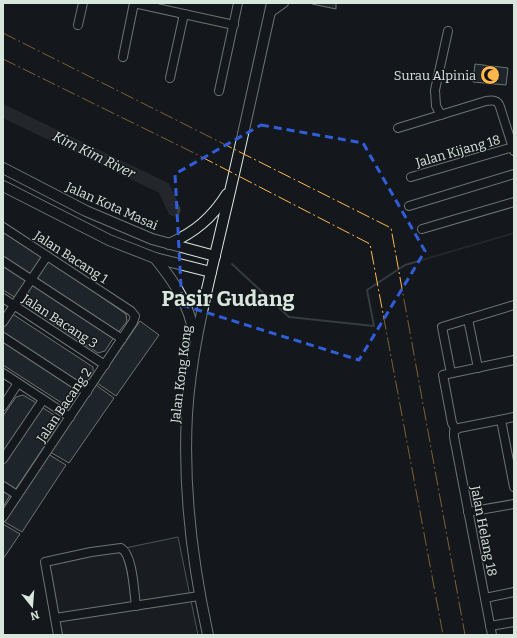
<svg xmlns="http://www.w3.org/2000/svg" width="517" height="638" viewBox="0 0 517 638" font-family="Bitter,serif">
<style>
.green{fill:#202428;stroke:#939e99}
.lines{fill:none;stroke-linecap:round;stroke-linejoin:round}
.stream{stroke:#363b3e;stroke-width:2}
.river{stroke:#363b3e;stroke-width:13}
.building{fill:#2c363c;stroke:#d8e6dc}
.minor-casing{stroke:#d8e6dc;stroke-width:10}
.major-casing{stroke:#d8e6dc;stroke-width:12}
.minor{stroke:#14181c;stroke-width:8}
.major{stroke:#14181c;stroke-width:10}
.power{stroke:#ffb74d;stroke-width:1;stroke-dasharray:14 3 2 3;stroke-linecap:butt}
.marked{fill:none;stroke:#305dd8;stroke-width:3;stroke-dasharray:8 5;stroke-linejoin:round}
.labels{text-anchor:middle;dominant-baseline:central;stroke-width:3;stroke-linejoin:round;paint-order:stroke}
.poi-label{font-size:13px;fill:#d8e6dc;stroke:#14181c;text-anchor:end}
.street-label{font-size:13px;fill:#d8e6dc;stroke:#14181c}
.water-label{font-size:14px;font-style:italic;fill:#d8e6dc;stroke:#14181c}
.town-label{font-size:21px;font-weight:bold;fill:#d8e6dc;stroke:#14181c}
</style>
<rect width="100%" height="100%" fill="#14181c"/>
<path class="green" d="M178,537l20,98h-136l-14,-71z"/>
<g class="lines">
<path class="stream" d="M232,264l57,53 85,9 -7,-36 38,-25 109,-32"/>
<path class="river" d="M3,111l161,77 10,22"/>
</g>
<g class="building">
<path d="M312,3h24v6l-24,-5z"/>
<path d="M475,64l33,4 -2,17 -33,-3z"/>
<path d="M3,231l41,28 -12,17 -29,-19z"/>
<path d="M48,260l78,54 1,7 -9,12 -81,-55z"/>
<path d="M3,265l25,16 -12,17 -13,-8z"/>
<path d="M31,283l83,54 -9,14 -7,2 -76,-51 -1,-5z"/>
<path d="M11,313l82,54v6l-10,14 -80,-53v-9z"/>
<path d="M140,321l19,14 -43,61 -19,-13z"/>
<path d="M3,340l77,50 -9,13 -6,2 -62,-40z"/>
<path d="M96,385l18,13 -45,65 -19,-11z"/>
<path d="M23,395l15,9 -35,53v-41l13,-19z"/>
<path d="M40,406l17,11 1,9 -43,64 -12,-7v-22z"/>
<path d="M48,454l18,11 -44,67 -19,-11z"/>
<path d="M3,490l7,5 -7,12z"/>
<path d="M3,524l17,10 -17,25z"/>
</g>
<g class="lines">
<g class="minor-casing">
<g id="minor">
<path d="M134,3l100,22"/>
<path d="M270,13l14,-10"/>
<path d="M78,25l5,-22"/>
<path d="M123,57l11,-54"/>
<path d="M170,78l14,-64"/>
<path d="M219,91l19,-88"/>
<path d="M441,115l-5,-9 -1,-16 13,-59"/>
<path d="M398,128l88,-27c7,-1 12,-1 14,6l14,44"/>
<path d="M411,177l102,-30"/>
<path d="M409,206l105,-32"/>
<path d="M3,227l128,84 4,5 -2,6 -130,195"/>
<path d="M422,229l92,-27"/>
<path d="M3,261l119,78"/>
<path d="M3,298l102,67"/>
<path d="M468,319l10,49"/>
<path d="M3,322l44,-66"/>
<path d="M3,337l84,55"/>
<path d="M3,373l67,44"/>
<path d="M451,373l-9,-46 72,-22"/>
<path d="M3,406l15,-23"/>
<path d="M501,420l13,67"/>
<path d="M456,430l-4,-7 -9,-48 71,-15"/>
<path d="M3,459l40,-59"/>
<path d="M3,486l14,9"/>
<path d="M468,512l46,-8"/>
<path d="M485,598l29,-6"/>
<path d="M55,618l144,-22"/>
<path d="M490,626l24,-4"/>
<path d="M58,635l-13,-73 46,-10 30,-4c12,7 13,44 15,58"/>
<path d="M492,635l-38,-198v-6l5,-3 55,-11"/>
</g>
</g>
<g class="major-casing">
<g id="major">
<path d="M3,168l83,43 66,28 63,17"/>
<path d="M3,186l106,54 46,18 56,14"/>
<path d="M169,244c26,-12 43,-26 58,-50"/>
<path d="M155,258c21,26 34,46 40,80"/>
<path d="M208,635c-16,-73 -25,-146 -21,-221 4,-67 22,-132 37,-197 17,-71 32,-143 48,-214"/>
</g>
</g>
<use href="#minor" class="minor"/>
<use href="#major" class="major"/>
<g class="power">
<path d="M3,33l388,195 74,407"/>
<path d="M3,59l189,93 178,92 73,391"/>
</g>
</g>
<path d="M0 0H517V638H0ZM261,125l102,18 62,108 -66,109 -177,-55 -7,-131z" fill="#14181c" fill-opacity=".55" fill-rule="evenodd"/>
<path class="marked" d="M261,125l102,18 62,108 -66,109 -177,-55 -7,-131z"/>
<defs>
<g id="mosque-disc" transform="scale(1)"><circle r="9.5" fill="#ffb74d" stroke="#14181c"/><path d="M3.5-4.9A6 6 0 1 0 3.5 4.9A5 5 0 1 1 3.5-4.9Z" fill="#111"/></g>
</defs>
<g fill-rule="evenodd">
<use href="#mosque-disc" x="490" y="75"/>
</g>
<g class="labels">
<g class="poi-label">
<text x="476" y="75">Surau Alpinia</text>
</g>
<g class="street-label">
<text transform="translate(458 151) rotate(-16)">Jalan Kijang 18</text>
<text transform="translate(112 206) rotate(24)">Jalan Kota Masai</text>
<text transform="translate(71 257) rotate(33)">Jalan Bacang 1</text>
<text transform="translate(60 321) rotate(33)">Jalan Bacang 3</text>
<text transform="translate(181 374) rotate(-83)">Jalan Kong Kong</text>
<text transform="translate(64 405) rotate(-56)">Jalan Bacang 2</text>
<text transform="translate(484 531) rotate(79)">Jalan Helang 18</text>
</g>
<g class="water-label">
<text transform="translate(94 155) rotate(26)">Kim Kim River</text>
</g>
<g class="town-label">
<text x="228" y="299">Pasir Gudang</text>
</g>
</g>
<rect width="517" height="638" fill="none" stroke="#d8e6dc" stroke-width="8"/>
<g transform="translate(32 606) rotate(163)" stroke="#14181c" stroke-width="3" paint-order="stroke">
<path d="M0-3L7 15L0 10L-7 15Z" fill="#d8e6dc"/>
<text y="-6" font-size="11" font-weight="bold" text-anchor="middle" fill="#d8e6dc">N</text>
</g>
</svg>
